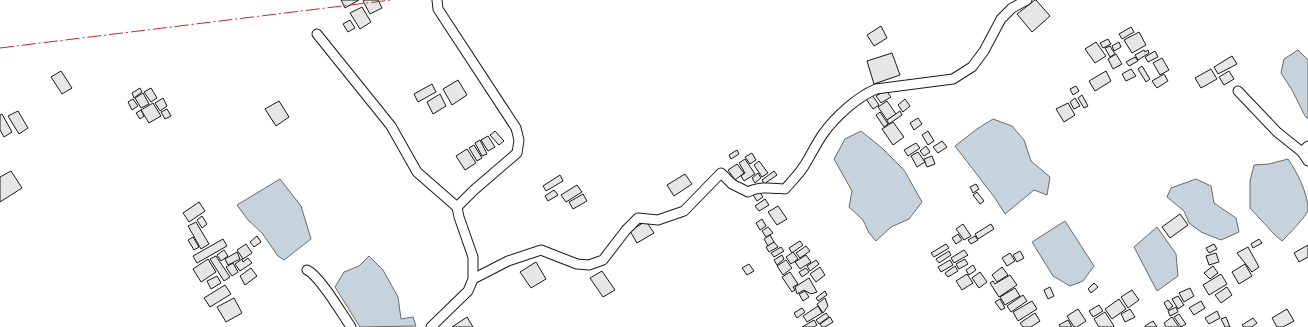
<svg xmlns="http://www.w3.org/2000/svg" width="1308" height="327" viewBox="0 0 1308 327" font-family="'Varela Round',sans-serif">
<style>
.water{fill:#c6d2dc;stroke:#6a6a6a}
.building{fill:#e6e6e6;stroke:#1a1a1a}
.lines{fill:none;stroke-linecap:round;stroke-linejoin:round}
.street-casing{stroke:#1a1a1a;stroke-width:11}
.street{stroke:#fff;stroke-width:9}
.power{stroke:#c62828;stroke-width:1;stroke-dasharray:14 3 2 3;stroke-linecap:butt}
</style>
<rect width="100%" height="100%" fill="#fff"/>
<g class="water">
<path d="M1298,50l10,10v59l-3,-3 -13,-26 -11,-17 3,-14z"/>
<path d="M993,119l19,7 12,14 7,21 19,16 -3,18 -13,-5 -29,24 -10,-16 -40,-52 22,-17z"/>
<path d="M861,131l21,17 22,22 18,32 -13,17 -18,8 -15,14 -7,-8 -6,-13 -14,-13 3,-16 -18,-32 11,-20z"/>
<path d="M1288,159c9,13 20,34 20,51 -2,7 -20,25 -26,31l-8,-7 -24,-26v-27l4,-16 15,-1z"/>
<path d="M280,179l21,27 10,33 -27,21 -6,-4 -16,-23 -14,-13 -11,-15z"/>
<path d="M1196,179l15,7 3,17 22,15 3,14 -18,8 -20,-8 -12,-9 -5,-12 -17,-14 4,-9z"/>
<path d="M1065,221l29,45 -11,15 -13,5 -17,-10 -21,-34z"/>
<path d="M1157,227l19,27 2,22 -21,15 -23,-44z"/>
<path d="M369,256l14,14 15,27 3,22 12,-2 3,9 -56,1 -25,-40 9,-15 15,-6z"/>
</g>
<g class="building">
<path d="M341,0h18l-14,8z"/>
<path d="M365,0h13l4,8 -12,6 -7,-13z"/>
<path d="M1035,0h1l14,16 -18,16 -15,-18z"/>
<path d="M362,7l9,15 -11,7 -10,-16z"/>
<path d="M350,20l5,8 -7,4 -5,-8z"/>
<path d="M881,26l6,12 -13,8 -7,-11z"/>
<path d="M1131,27l3,5 -12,7 -3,-5z"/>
<path d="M1139,32l7,13 -14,8 -8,-13z"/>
<path d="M1108,39l3,5 -8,4 -3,-5z"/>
<path d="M1096,42l10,14 -11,7 -10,-14z"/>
<path d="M1119,42l2,5 -7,4 -2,-5z"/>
<path d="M1110,46l5,8 -5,3 -5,-9z"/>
<path d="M1144,50l1,2 3,-2 1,3 -11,7 -3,-5z"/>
<path d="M1155,51l3,6 -10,5 -3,-5z"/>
<path d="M892,53l8,22 -26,9 -7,-23z"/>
<path d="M1116,54l6,10 -9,5 -5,-10z"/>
<path d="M1232,56l5,8 -19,10 -4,-7z"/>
<path d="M1135,57l3,4 -9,5 -3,-4z"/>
<path d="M1162,58l7,12 -9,5 -7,-12z"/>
<path d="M1142,66l8,13 -4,3 -8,-13z"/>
<path d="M1131,69l5,7 -10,5 -4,-7z"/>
<path d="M1211,69l6,10 -16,9 -6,-10z"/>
<path d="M61,71l11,17 -10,6 -11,-17z"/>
<path d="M1106,71l5,10 -16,10 -6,-10z"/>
<path d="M1229,71l5,8 -10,6 -5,-8z"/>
<path d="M1164,74l4,7 -11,7 -5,-7z"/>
<path d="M458,80l9,15 -15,10 -9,-16z"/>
<path d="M432,84l4,8 -18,10 -4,-8z"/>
<path d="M1076,86l3,5 -6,4 -3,-6z"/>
<path d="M140,88l2,4 -8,6 -2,-5z"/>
<path d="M151,88l6,10 -6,4 -7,-10z"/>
<path d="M886,90l5,7 -10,6 -5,-7z"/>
<path d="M143,93l6,11 -8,4 -6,-10z"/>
<path d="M440,94l6,12 -13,8 -6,-12z"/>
<path d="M872,95l7,10 -6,4 -7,-10z"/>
<path d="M1082,95l6,11 -4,2 -6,-10z"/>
<path d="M163,98l4,8 -7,5 -5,-8z"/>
<path d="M1075,98l5,8 -6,3 -4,-7z"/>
<path d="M133,99l5,7 -6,4 -4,-8z"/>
<path d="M905,99l5,7 -7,6 -5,-7z"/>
<path d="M279,101l10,16 -13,9 -11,-17z"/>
<path d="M887,101l9,13 -9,6 -9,-13z"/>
<path d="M153,103l8,13 -12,7 -8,-13z"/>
<path d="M1068,103l7,12 -11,7 -8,-13z"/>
<path d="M167,109l4,7 -6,3 -4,-7z"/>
<path d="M141,110l3,6 -4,3 -4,-6z"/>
<path d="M18,111l10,17 -9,6 -11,-18z"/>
<path d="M900,111l2,4 -13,9 -2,-4z"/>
<path d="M880,112l8,12 -4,3 -8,-12z"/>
<path d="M2,114l10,18 -8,5 -4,-7v-15z"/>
<path d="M918,118l4,6 -8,6 -4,-7z"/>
<path d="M893,122l11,15 -11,8 -11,-16z"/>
<path d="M495,131l9,10 -5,4 -9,-10z"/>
<path d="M928,131l6,10 -6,4 -6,-10z"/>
<path d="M488,136l7,11 -7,4 -7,-11z"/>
<path d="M480,140l7,14 -5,2 -7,-13z"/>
<path d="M942,141l5,6 -9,6 -5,-6z"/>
<path d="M916,143l4,5 -12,8 -4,-6z"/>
<path d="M474,145l8,13 -5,3 -8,-13z"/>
<path d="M926,146l4,6 -6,4 -4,-5z"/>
<path d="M467,149l9,14 -11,7 -9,-14z"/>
<path d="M737,150l2,4 -8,5 -2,-4z"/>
<path d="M918,152l7,10 -8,5 -6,-11z"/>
<path d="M752,153l4,7 -6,4 -5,-7z"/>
<path d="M932,156l3,8 -8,3 -3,-8z"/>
<path d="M745,159l10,15 -11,7 -3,-5 4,-3 -6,-10z"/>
<path d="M759,161l9,12 -6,4 -8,-12z"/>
<path d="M737,164l7,9 -9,7 -7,-10z"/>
<path d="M11,171l11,17 -22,14v-25z"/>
<path d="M774,171l3,4 -13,9 -2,-4z"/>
<path d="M758,173l3,5 -6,5 -3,-5z"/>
<path d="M685,174l7,10 -18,12 -7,-11z"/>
<path d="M560,175l3,6 -17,10 -3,-5z"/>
<path d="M976,184l3,5 -6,4 -3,-6z"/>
<path d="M577,185l5,7 -16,10 -5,-7z"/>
<path d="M554,190l4,5 -10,6 -3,-5z"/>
<path d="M759,191l4,6 -6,4 -4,-6z"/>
<path d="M977,192l7,9 -4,3 -7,-9z"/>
<path d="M583,194l4,7 -14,8 -4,-7z"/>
<path d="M765,199l4,6 -10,6 -4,-5z"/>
<path d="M199,202l6,9 -16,11 -6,-9z"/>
<path d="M778,206l9,13 -10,6 -9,-13z"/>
<path d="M1180,214l8,11 -18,13 -8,-11z"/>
<path d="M202,216l5,8 -5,4 -5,-8z"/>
<path d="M762,219l4,7 -6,4 -4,-7z"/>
<path d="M646,221l8,12 -17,10 -7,-12z"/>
<path d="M196,222l13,22 -8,5 -13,-23z"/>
<path d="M963,224l8,12 -7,4 -8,-11z"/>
<path d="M991,224l3,5 -16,10 -3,-5z"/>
<path d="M768,227l5,6 -7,4 -4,-6z"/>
<path d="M958,234l4,6 -6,4 -4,-6z"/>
<path d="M770,235l4,7 -6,4 -4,-7z"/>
<path d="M257,236l4,6 -7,5 -4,-5z"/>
<path d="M975,236l3,4 -7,4 -3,-4z"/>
<path d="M193,237l6,10 -5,3 -6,-10z"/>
<path d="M223,239l4,7 -30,17 -4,-7z"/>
<path d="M1259,239l3,4 -9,5 -2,-4z"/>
<path d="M800,241l3,4 -11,8 -3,-5z"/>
<path d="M774,242l4,5 -9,5 -3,-5z"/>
<path d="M246,244l6,9 -9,6 -6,-9z"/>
<path d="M946,244l3,4 -15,9 -3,-4z"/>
<path d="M1214,244l3,5 -8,4 -3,-5z"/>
<path d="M1308,245v12l-9,5 -5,-9z"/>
<path d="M806,246l4,5 -10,7 -4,-5z"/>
<path d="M781,247l3,4 -10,6 -3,-4z"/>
<path d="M1248,247l11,20 -7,5 -15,-19z"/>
<path d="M224,250l4,6 -7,5 -4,-6z"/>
<path d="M964,250l4,5 -14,8 -3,-5z"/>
<path d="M949,251l2,4 -12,8 -3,-4z"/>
<path d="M1020,251l4,7 -7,4 -4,-7z"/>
<path d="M237,252l3,7 -12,6 -3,-6z"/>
<path d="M793,252l5,7 -7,5 -5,-7z"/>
<path d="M1010,253l5,8 -8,5 -5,-8z"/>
<path d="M1216,253l3,9 -10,3 -3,-9z"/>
<path d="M782,255l2,4 -7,6 -3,-5z"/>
<path d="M806,255l5,7 -11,7 -5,-7z"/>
<path d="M216,256l14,21 -6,4 -14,-22z"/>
<path d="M248,258l4,5 -12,8 -5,-7 7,-5 1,3z"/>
<path d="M208,259l8,13 -15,10 -8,-13z"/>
<path d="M965,259l3,5 -9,5 -3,-5z"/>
<path d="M786,260l6,8 -9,7 -6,-9z"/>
<path d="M816,260l3,4 -9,7 -3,-5z"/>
<path d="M950,260l3,5 -12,7 -3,-5z"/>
<path d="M536,262l10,17 -15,9 -11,-16z"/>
<path d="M233,263l5,9 -6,4 -6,-9z"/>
<path d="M749,264l5,7 -7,4 -5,-7z"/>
<path d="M1245,264l7,12 -13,8 -7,-12z"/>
<path d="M973,265l3,5 -7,5 -3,-5z"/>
<path d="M955,266l3,5 -10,6 -3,-4z"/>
<path d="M1213,266l5,7 -8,6 -6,-6z"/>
<path d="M820,267l5,8 -9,7 -6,-8z"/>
<path d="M1002,267l6,8 -11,7 -5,-7z"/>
<path d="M251,268l6,8 -12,9 -5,-9z"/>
<path d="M806,268l3,4 -7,5 -3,-5z"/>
<path d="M602,271l13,19 -12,7 -13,-19z"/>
<path d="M790,272l8,12 -5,3 2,3 -3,2 -10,-15z"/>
<path d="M980,272l7,10 -8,6 -7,-10z"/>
<path d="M967,274l6,9 -11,7 -6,-9z"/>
<path d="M1221,274l6,10 -18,11 -6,-10z"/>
<path d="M1010,275l7,10 -18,12 -9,-14 3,-2 2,3z"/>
<path d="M217,276l4,7 -10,6 -4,-8z"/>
<path d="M809,278l8,14 -6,2 -7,-4 -7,4 -2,-7z"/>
<path d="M1094,283l4,4 -7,6 -3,-4z"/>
<path d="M225,285l6,9 -21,13 -6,-9z"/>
<path d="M1050,287l4,9 -6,3 -4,-9z"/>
<path d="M1227,287l5,8 -11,8 -6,-8z"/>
<path d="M1015,288l5,8 -15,9 -5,-8z"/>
<path d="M1190,288l4,8 -10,6 -5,-9z"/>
<path d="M1132,290l7,10 -11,8 -7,-11z"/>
<path d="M805,291l4,6 -6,4 -4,-7z"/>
<path d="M825,291l2,4 -9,6 -2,-3z"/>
<path d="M1023,295l4,6 -16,11 -4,-6z"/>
<path d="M1178,296l6,9 -6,4 -6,-10z"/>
<path d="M234,298l8,15 -16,9 -9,-15z"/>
<path d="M825,298l3,8 -5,7 -6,-9z"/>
<path d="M1000,299l5,9 -4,2 -6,-8z"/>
<path d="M1119,299l7,10 -14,10 -7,-10z"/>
<path d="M1168,300l5,6 -5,4 -4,-7z"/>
<path d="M1032,301l5,8 -19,12 -5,-9z"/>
<path d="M1201,301l4,7 -11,7 -5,-7z"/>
<path d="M1099,305l4,6 -10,6 -4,-6z"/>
<path d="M818,306l4,7 -15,9 -4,-6z"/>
<path d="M1176,307l2,5 -8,4 -2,-5z"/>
<path d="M802,308l3,4 -8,6 -3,-5z"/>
<path d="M1078,309l8,12 -9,6h-3l-7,-11z"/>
<path d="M1130,309l5,8 -10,5 -4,-8z"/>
<path d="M1287,309l7,12 -11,6h-6l-5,-9z"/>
<path d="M1217,311l3,7 -11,6 -4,-6z"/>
<path d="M1105,312l9,14 -1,1h-14l-5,-8z"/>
<path d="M826,313l3,4 -10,7 -3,-4z"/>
<path d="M1035,313l5,8 -9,6h-8l-3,-4z"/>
<path d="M1179,314l7,10 -5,3 -7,-10z"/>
<path d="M467,317l6,10h-21z"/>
<path d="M830,317l3,5 -8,5h-3l-2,-3z"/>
<path d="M1172,317l7,10h-13l-2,-4z"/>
<path d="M1226,317l4,10h-5l-4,-8z"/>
<path d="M1253,318l4,5 -5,4h-8l-2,-2z"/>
<path d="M814,320l3,5 -3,2h-12z"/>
<path d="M1068,320l4,7h-12l-1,-2z"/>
<path d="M1153,321l4,6h-12v-1z"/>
</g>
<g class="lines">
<g class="street-casing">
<g id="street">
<path d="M317,34l74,92 26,46 40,35"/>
<path d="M1238,91l39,41 25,20 6,-6"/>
<path d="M1302,152l6,9"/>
<path d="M307,270c13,6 35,44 44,57"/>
<path d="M473,279l35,-18 33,-11 36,14 12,1 14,-5 23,-30 12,-12 20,2 26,-9 37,-38 11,11 16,8c11,-6 24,-4 37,-3 6,-7 14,-15 19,-23 7,-11 12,-22 19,-32 12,-17 34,-37 53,-45l77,-10 19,-12 12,-16 17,-32 11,-11 15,-8"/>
<path d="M431,327l37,-36 5,-12v-22l-14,-40 -2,-10 17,-17 43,-37 2,-13 -3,-12 -78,-119 -1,-9"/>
</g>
</g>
<use href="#street" class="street"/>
<path class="power" d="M0,48l391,-48"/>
</g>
</svg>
